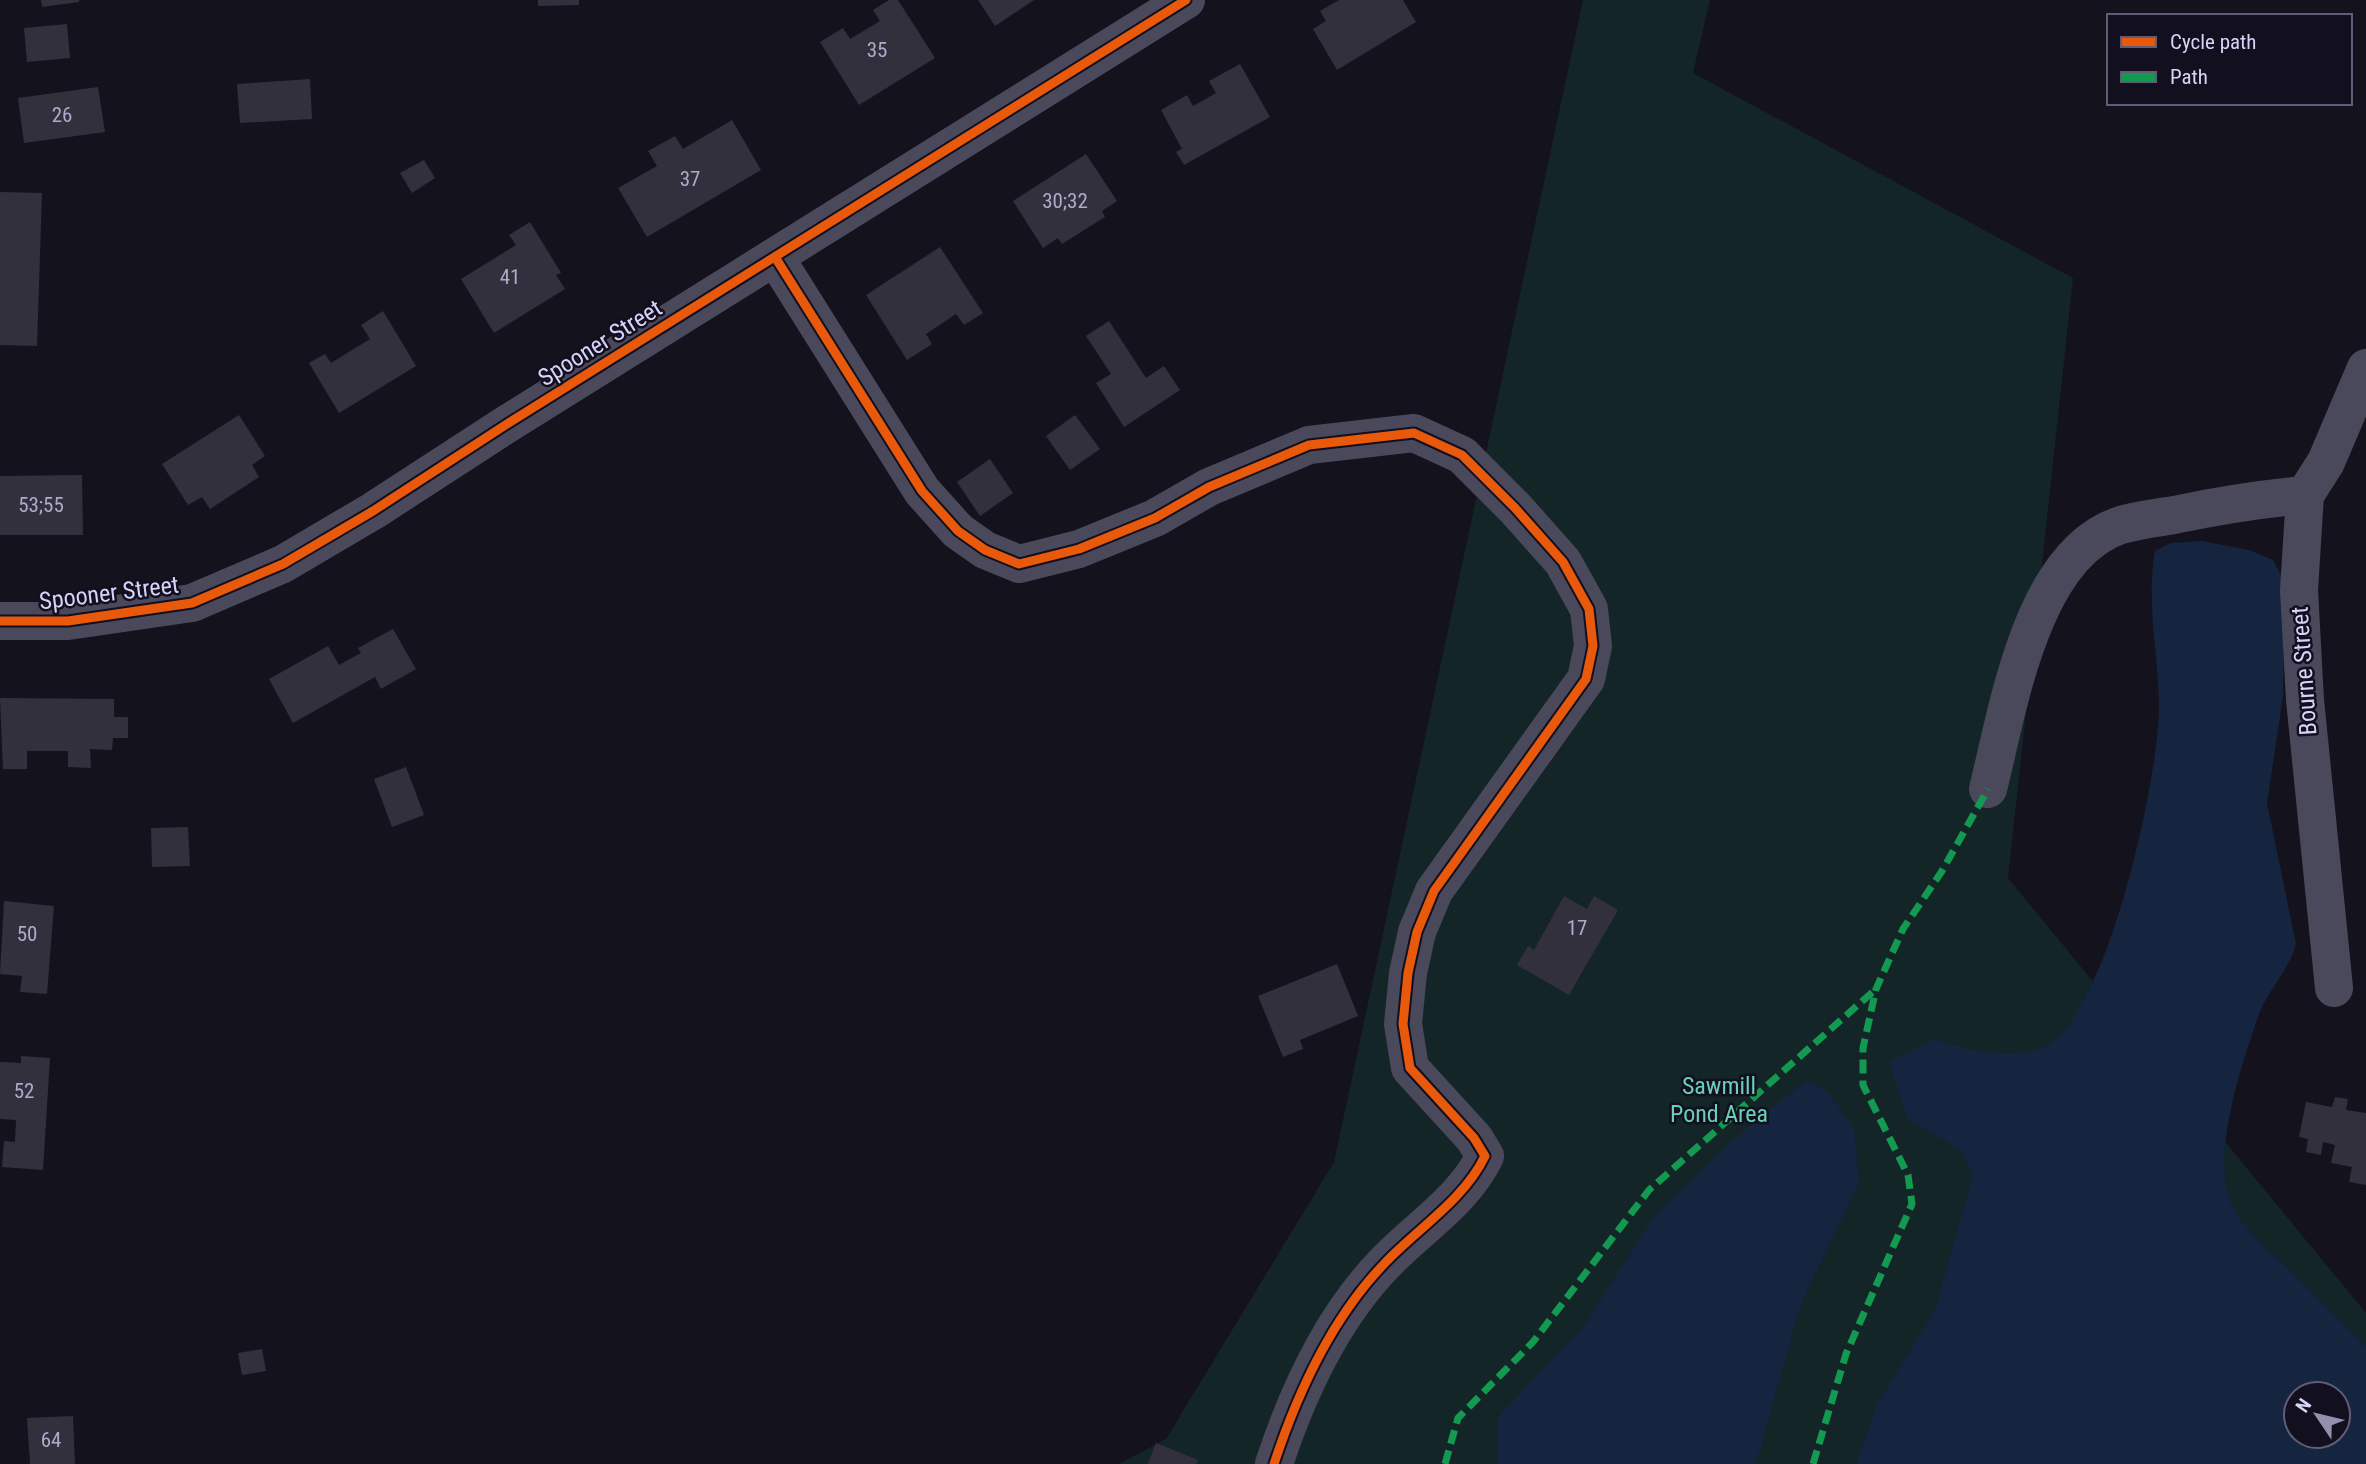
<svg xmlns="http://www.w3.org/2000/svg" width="2366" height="1464" viewBox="0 0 2366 1464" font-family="'Roboto Condensed',sans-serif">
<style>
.green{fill:#132526;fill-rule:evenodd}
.water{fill:#15243f;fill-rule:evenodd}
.building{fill:#33303e}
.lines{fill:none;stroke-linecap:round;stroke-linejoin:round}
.minor{stroke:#4a485b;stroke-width:38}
.quiet{stroke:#139951;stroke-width:7;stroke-dasharray:14 7;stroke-linecap:butt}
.cycleway-casing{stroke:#120f1f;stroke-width:13}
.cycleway{stroke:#e8590c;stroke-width:9}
.labels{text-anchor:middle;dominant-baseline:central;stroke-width:5;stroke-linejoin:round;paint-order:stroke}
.number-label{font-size:21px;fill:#afaaca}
.street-label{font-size:24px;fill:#d8d3f9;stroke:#120f1f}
.park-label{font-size:24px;fill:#69cfb8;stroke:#120f1f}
</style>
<rect width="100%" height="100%" fill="#14121c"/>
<path class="green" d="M1583,0h127l-17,73 380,205 -65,600 358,435v151h-1247l47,-25 168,-277zM2296,1394h42v42h-42z"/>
<g class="water">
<path d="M2202,541l47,9 24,10 12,22 -2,115 -16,106 29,141c-7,27 -27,44 -37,70 -16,47 -51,146 -26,193 12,23 35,42 53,60 27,27 53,53 80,80v117h-510l21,-60 58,-94 38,-135 -11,-24 -55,-32 -18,-57 45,-23c32,10 70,21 104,10 69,-21 122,-278 121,-345 -1,-51 -13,-102 -4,-153l15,-8zM2296,1394h42v42h-42z"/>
<path d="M1806,1080l21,11 27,38 5,55 -58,119 -45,161h-259v-46l89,-95 66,-104 75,-74z"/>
</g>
<g class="building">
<path d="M41,0h38v2l-37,5z"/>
<path d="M538,0h41v5l-41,1z"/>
<path d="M889,0h9l37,58 -76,47 -39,-63 23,-14 7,11 30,-18 -7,-11z"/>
<path d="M978,0h56l-39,26z"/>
<path d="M1339,0h64l13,22 -79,48 -24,-41 13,-8 -6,-10z"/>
<path d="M67,24l3,34 -43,4 -3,-34z"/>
<path d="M1240,64l30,53 -86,48 -8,-13 6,-3 -21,-39 26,-15 6,11 23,-13 -7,-12z"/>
<path d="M310,79l2,40 -72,4 -3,-39z"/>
<path d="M98,87l7,45 -81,11 -6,-45z"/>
<path d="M732,120l29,50 -114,67 -29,-49 39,-22 -9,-15 27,-15 8,13z"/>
<path d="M1086,154l31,47 -15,10 3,6 -43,27 -4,-6 -15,10 -30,-47z"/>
<path d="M424,160l11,18 -23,15 -12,-20z"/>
<path d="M0,192l42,1 -5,153 -37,-1z"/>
<path d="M530,222l31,51 -5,2 9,14 -71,44 -33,-54 55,-34 -7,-10z"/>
<path d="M940,247l43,66 -19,12 -8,-11 -30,20 6,10 -25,16 -41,-65z"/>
<path d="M383,311l33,55 -77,47 -30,-50 16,-9 6,9 39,-24 -9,-14z"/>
<path d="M1109,321l37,57 18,-12 16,24 -56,37 -28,-44 15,-9 -25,-38z"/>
<path d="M239,415l26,41 -13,9 7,12 -49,32 -8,-12 -14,8 -26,-41z"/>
<path d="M1075,415l25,34 -30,21 -24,-34z"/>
<path d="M990,459l23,34 -33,23 -23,-34z"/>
<path d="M82,475l1,60h-83v-59z"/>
<path d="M393,629l23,40 -35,20 -6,-12 -82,46 -24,-44 59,-33 11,19 22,-12 -3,-5z"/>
<path d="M0,698l114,1v18h14v21h-15l-1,12 -22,-1 1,19 -23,-1v-16h-41v18h-24z"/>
<path d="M406,767l18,48 -32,12 -18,-48z"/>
<path d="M188,827l2,39 -38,1 -1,-39z"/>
<path d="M1564,896l23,13 7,-13 24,14 -49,85 -52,-30 11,-19 6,4z"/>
<path d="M4,901l50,5 -7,88 -27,-2 2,-16 -22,-2z"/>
<path d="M1337,964l21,52 -58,24 3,9 -20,8 -25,-61z"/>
<path d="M21,1056l29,2 -7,112 -41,-3 2,-26 11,1 1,-22 -16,-1v-57l21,1z"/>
<path d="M2335,1097l13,2 -2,11 20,3v72l-17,-3 3,-15 -21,-4 4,-18 -12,-3 -2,13 -15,-3 2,-13 -9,-2 7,-35 26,5z"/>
<path d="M262,1349l4,22 -24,4 -4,-22z"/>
<path d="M73,1416l2,48h-45l-3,-46z"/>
<path d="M1156,1443l42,17 -2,4h-48z"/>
</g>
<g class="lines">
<g class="minor">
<path d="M775,257l147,234 36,40 27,19 34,14 60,-15 76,-31 54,-31 100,-42 105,-12 48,22 53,53 48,54 26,47 4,37 -7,33 -152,212 -17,41 -9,41 -5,51 7,44 64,70 11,18c-21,44 -68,73 -101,108 -52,54 -87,130 -110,200"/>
<path d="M0,621h68l124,-18 91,-39 90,-53 134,-87 679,-424"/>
<path d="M1988,789c20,-79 43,-235 133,-264 17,-5 36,-7 53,-10 43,-9 86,-16 131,-20"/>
<path d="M2334,988l-29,-288 -6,-110 6,-95 21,-33 40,-94"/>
</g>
<g class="quiet">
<path d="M1445,1464l13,-46 75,-76 116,-152 227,-201"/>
<path d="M1813,1464l33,-110 66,-150 -4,-29 -45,-90v-37l13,-59 27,-60 39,-58 46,-82"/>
</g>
<g class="cycleway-casing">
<g id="cycleway">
<path d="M775,257l147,234 36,40 27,19 34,14 60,-15 76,-31 54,-31 100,-42 105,-12 48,22 53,53 48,54 26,47 4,37 -7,33 -152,212 -17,41 -9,41 -5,51 7,44 64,70 11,18c-21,44 -68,73 -101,108 -52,54 -87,130 -110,200"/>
<path d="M0,621h68l124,-18 91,-39 90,-53 134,-87 679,-424"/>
</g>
</g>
<use href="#cycleway" class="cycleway"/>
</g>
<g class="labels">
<g class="number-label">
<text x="877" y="50">35</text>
<text x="62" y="115">26</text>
<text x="690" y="179">37</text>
<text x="1065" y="201">30;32</text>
<text x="510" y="277">41</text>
<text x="41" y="505">53;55</text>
<text x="1577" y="928">17</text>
<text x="27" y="934">50</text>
<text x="24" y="1091">52</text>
<text x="51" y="1440">64</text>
</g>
<g class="street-label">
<text transform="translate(600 343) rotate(-32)">Spooner Street</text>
<text transform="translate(109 593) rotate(-7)">Spooner Street</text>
<text transform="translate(2304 671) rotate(-94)">Bourne Street</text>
</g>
<g class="park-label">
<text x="1719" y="1086">Sawmill<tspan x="1719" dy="28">Pond Area</tspan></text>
</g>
</g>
<rect x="2107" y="14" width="245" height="91" fill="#120f1f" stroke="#615d76" stroke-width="2"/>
<rect x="2121" y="37" width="35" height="10" fill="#e8590c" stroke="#615d76" stroke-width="2"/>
<text x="2170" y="49" font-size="21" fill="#d8d3f9">Cycle path</text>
<rect x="2121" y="72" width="35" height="10" fill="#139951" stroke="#615d76" stroke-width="2"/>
<text x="2170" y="84" font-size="21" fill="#d8d3f9">Path</text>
<g transform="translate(2317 1415) rotate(305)"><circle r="33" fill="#120f1f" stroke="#615d76" stroke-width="2"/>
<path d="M0-5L12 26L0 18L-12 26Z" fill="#938fac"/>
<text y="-10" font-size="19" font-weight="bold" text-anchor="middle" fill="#d8d3f9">N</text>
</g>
</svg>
